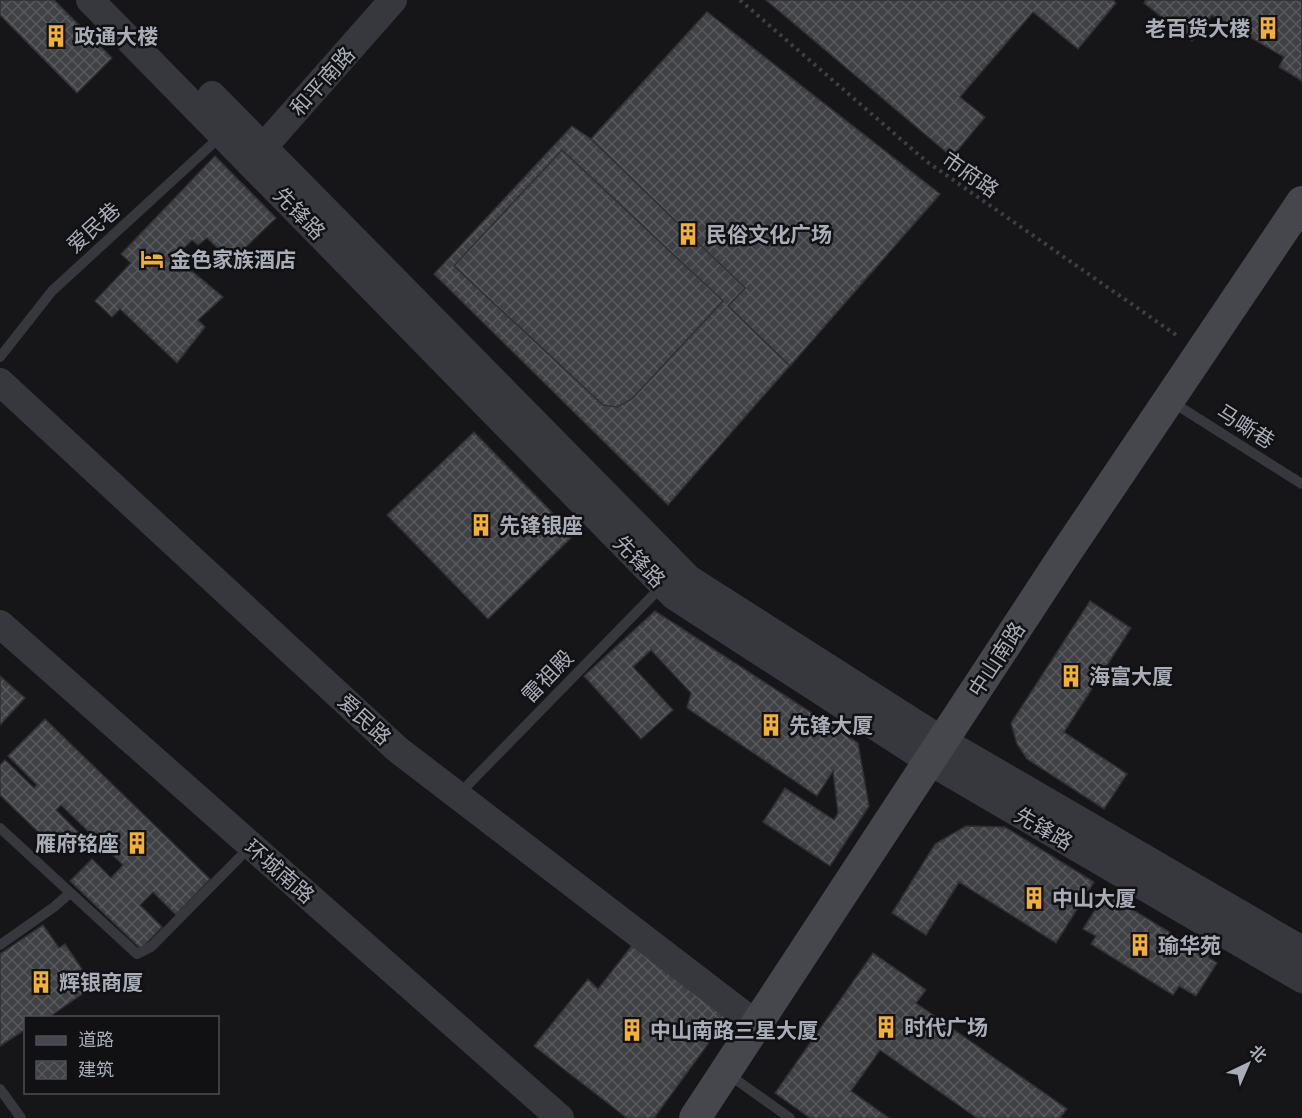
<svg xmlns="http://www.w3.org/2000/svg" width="1302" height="1118" viewBox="0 0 1302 1118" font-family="'Titillium Web','Noto Sans SC',sans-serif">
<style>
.building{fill:url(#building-cross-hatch);stroke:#303034;stroke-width:1.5}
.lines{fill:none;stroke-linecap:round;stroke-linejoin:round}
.path{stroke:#3d3f44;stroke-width:4;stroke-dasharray:3 4.5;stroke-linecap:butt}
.service{stroke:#37383d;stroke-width:10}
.tertiary{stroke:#37383d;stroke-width:28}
.secondary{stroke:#45474d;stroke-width:32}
.labels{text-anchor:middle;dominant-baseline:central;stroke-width:5;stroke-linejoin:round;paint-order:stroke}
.poi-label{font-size:21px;font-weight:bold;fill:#a8adb8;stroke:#111113;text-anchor:start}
.street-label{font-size:21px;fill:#a8adb8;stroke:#111113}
</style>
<defs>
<pattern id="building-cross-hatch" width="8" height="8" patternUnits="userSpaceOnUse" patternTransform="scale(1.5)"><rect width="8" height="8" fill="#404145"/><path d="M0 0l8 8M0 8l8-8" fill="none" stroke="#595a5e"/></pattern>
</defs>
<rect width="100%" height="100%" fill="#161618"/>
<g class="building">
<path d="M0,0h54l58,58 -35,35 -77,-78z"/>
<path d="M766,0h347l3,3 -38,46 -45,-37 -73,85 25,20 -33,40z"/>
<path d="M1146,0h156v81l-23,-14 5,-10 -72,-42 -20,26 -48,-38z"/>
<path d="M707,12l233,182 -272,311 -234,-231 138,-148 19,13z"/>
<path d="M707,12l233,182 -150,172 -62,-60 17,-18 -154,-149z"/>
<path d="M562,150l161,151 -91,98 -15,8 -14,-2 -149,-139z"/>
<path d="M215,156l61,62 -45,43 -24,-23 -9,7 -6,-5 -17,17 48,40 -25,23 7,7 -28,36 -57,-54 -8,8 -17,-16 36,-38 -10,-9z"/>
<path d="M474,432l100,103 -86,84 -101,-104z"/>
<path d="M1090,601l41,27 -67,104 63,42 -23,35 -77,-50 -10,-15 -6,-21z"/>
<path d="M655,611l203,132 11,63 -39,60 -67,-44 22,-34 49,32 4,-7 -5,-42 -16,25 -130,-88 4,-15 -40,-43 -18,17 40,43 -32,29 -57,-63z"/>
<path d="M0,676l25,22 -25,27z"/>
<path d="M45,719l165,160 -34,36 -23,-23 -13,13 22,22 -21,22 -71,-68 22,-22 19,19 12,-13 -62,-60 -5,5 23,23 -19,20 -60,-58v-30l5,-5 29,28 3,-3 -29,-29z"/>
<path d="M966,826l39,1 89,55 -38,61 -97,-61 -33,53 -34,-22 43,-69z"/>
<path d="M1118,893l15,9 -3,6 60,37 4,-6 18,11 -4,7 9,6 -21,33 -17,-10 -6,9 -82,-51 5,-8 -13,-7 20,-32 9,5z"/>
<path d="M43,925l16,23 6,-4 17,25 -5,4 11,17 -36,25 1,3h-27v11l-26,17v-92z"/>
<path d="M634,943l95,72 -75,103h-27l-93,-72 54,-67 10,10z"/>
<path d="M873,953l53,37 -10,13 151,106 -7,9h-83l-97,-68 -29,41 38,27h-79l-35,-25z"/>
</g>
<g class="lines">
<path class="path" d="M740,0l186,161 253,176"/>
<g class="service">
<path d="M0,357l52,-66 170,-156"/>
<path d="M1172,402l130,82"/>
<path d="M458,795l205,-210"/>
<path d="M0,828l137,126 14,-7 89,-90"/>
<path d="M0,945l54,-38 16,-14"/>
<path d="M728,1074l62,44"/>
<path d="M0,1089l21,29"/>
</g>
<g class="tertiary">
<path d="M90,0l584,596 255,165 373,218"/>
<path d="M212,95l477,484 254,162 359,209"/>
<path d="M251,161l142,-161"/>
<path d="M0,382l397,367 360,276"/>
<path d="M0,624l560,494"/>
</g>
<path class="secondary" d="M695,1118l366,-558 241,-358"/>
</g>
<defs>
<g id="building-bare" transform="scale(1.8)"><path d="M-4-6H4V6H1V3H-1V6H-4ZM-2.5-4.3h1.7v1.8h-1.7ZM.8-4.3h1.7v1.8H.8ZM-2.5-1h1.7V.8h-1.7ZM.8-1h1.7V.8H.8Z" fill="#f2b134" stroke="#111113" stroke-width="2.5" paint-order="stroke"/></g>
<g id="hotel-bare" transform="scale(1.8)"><path d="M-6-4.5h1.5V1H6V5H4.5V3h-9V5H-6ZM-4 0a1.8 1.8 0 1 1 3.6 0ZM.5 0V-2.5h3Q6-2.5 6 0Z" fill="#f2b134" stroke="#111113" stroke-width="2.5" paint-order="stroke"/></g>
</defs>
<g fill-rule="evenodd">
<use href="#building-bare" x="1268" y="28"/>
<use href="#building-bare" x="56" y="36"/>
<use href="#building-bare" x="688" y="234"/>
<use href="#hotel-bare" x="152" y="259"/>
<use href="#building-bare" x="481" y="525"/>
<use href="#building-bare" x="1071" y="676"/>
<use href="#building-bare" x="771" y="725"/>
<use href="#building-bare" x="137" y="843"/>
<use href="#building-bare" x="1034" y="898"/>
<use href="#building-bare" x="1140" y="945"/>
<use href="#building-bare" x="41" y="982"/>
<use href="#building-bare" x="886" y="1027"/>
<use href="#building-bare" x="632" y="1030"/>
</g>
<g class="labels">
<g class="poi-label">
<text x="1250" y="28" text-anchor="end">老百货大楼</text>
<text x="74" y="36">政通大楼</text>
<text x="706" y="234">民俗文化广场</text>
<text x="170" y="259">金色家族酒店</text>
<text x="499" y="525">先锋银座</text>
<text x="1089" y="676">海富大厦</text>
<text x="789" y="725">先锋大厦</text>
<text x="119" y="843" text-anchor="end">雁府铭座</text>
<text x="1052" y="898">中山大厦</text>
<text x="1158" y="945">瑜华苑</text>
<text x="59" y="982">辉银商厦</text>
<text x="904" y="1027">时代广场</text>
<text x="650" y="1030">中山南路三星大厦</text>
</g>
<g class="street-label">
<text transform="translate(322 81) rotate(-48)">和平南路</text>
<text transform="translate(971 174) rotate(35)">市府路</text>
<text transform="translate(300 213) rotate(46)">先锋路</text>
<text transform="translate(93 227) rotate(-42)">爱民巷</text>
<text transform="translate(1246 426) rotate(32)">马嘶巷</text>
<text transform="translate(640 561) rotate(46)">先锋路</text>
<text transform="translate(996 659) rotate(-57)">中山南路</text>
<text transform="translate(547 676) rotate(-46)">雷祖殿</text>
<text transform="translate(365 719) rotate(43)">爱民路</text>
<text transform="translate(1044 828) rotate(30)">先锋路</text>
<text transform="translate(280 871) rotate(41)">环城南路</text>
</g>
</g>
<rect x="24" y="1016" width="195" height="78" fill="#111113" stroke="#4d4f55" stroke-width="1.5"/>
<rect x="36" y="1036" width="30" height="9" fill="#45474d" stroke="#4d4f55" stroke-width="1.5"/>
<text x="78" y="1046" font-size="18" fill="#a8adb8">道路</text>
<rect x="36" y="1061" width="30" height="18" fill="url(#building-cross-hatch)" stroke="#4d4f55" stroke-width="1.5"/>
<text x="78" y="1076" font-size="18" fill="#a8adb8">建筑</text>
<g transform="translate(1248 1064) rotate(44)" stroke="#111113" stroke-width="4.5" paint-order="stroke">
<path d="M0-4.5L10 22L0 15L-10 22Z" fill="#a8adb8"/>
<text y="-9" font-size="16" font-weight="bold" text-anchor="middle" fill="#a8adb8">北</text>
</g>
</svg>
